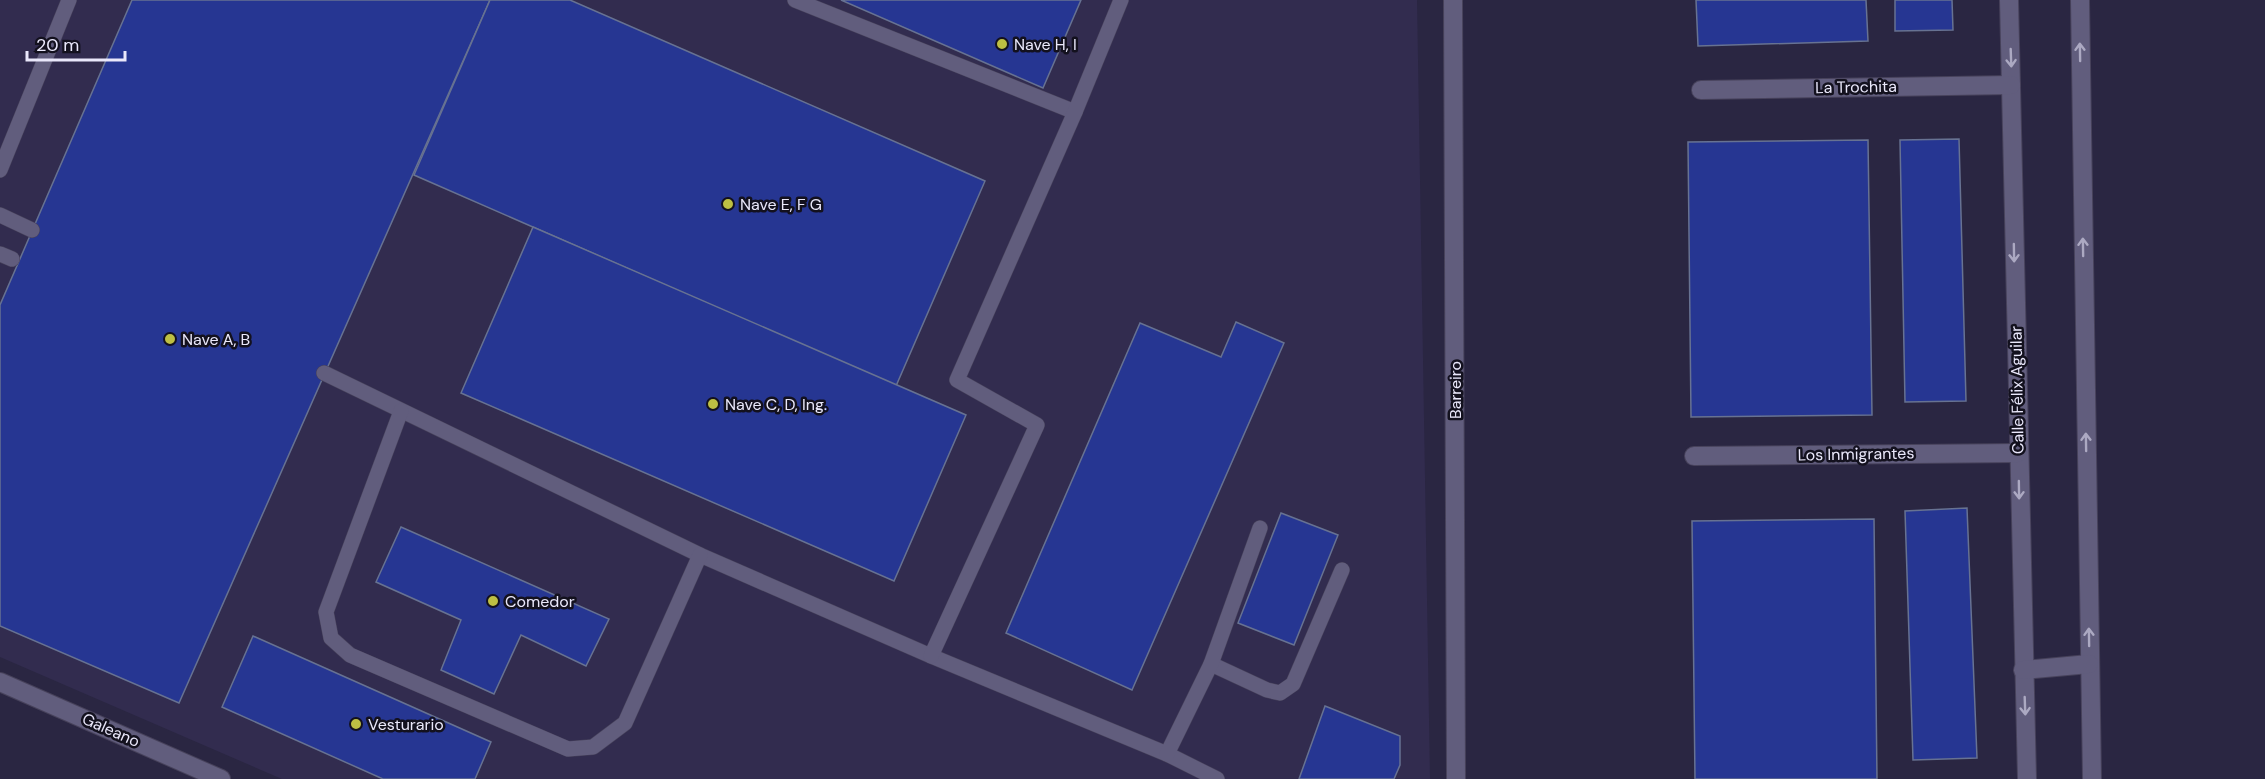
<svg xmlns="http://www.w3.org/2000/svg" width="2265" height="779" viewBox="0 0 2265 779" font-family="'DM Sans',sans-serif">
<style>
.built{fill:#322c4f}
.building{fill:#263692;stroke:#677292;stroke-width:1.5}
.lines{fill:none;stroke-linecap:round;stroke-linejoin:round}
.lane-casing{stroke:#47425b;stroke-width:16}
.street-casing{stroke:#47425b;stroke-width:20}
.lane{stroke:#615d7d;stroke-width:15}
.street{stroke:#615d7d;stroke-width:18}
.oneway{stroke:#aca9c2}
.poi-dot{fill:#bdbf43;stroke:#13111e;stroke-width:2}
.labels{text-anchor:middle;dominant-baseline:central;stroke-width:5;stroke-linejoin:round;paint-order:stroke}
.poi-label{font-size:16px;fill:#eae8fb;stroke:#13111e;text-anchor:start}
.street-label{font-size:16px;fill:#eae8fb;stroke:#13111e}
</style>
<rect width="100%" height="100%" fill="#2a2642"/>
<path class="built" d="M0,0h1417l13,779h-1148l-282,-122z"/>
<g class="building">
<path d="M132,0h358l-311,703 -179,-77v-321z"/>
<path d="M490,0h80l415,181 -89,205 -482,-211z"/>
<path d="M841,0h240l-38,88z"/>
<path d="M1696,0h170l2,41 -170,5z"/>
<path d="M1895,0h57l1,30 -58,1z"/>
<path d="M1959,139l7,262 -61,1 -5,-262z"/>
<path d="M1868,140l4,275 -181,2 -3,-275z"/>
<path d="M533,227l433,188 -72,166 -433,-188z"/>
<path d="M1236,322l48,21 -152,347 -126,-57 134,-310 81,34z"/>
<path d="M1967,508l10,250 -64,2 -8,-249z"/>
<path d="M1281,513l57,22 -44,110 -56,-22z"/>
<path d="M1874,519l3,260h-182l-3,-258z"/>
<path d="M401,527l208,92 -23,47 -65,-31 -27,59 -53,-24 20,-50 -85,-38z"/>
<path d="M253,636l238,106 -16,37h-92l-161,-72z"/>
<path d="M1325,706l75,30v29l-6,14h-95z"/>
</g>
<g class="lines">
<g class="lane-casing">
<g id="lane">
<path d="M795,0l280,112"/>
<path d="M0,170l69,-170"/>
<path d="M0,215l32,15"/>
<path d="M0,254l12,5"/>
<path d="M324,373l376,182 231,101 236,98 50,25"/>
<path d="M401,411l-75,201 5,26 19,17 218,94 25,-2 32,-24 75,-168"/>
<path d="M931,656l106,-231 -80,-45 118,-268 46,-112"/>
<path d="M1211,664l56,26 13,3 13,-9 49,-114"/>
<path d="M1167,754l44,-90 49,-136"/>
</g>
</g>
<g class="street-casing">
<g id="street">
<path d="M1453,0l3,779"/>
<path d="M2009,0l18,779"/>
<path d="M2080,0l12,779"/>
<path d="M1701,90l310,-5"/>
<path d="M1694,456l324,-3"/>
<path d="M2023,670l66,-6"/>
<path d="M0,682l221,97"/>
</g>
</g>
<use href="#lane" class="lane"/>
<use href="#street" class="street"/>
</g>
<defs><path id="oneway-shaft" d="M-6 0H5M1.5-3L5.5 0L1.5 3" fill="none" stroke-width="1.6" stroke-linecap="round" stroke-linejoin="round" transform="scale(1.5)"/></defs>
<g class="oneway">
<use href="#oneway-shaft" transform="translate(2080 52) rotate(-91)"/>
<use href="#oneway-shaft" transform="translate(2011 58) rotate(88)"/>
<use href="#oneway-shaft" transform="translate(2083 247) rotate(-91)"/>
<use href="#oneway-shaft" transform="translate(2014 253) rotate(89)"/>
<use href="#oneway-shaft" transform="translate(2086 442) rotate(-91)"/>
<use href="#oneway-shaft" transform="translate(2019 490) rotate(89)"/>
<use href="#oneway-shaft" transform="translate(2089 637) rotate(-91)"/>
<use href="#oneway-shaft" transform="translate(2025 706) rotate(88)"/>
</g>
<g class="poi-dot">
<circle cx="1002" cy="44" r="6"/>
<circle cx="728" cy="204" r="6"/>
<circle cx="170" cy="339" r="6"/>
<circle cx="713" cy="404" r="6"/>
<circle cx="493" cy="601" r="6"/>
<circle cx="356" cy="724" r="6"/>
</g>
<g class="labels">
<g class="poi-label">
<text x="1014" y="44">Nave H, I</text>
<text x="740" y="204">Nave E, F G</text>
<text x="182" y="339">Nave A, B</text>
<text x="725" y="404">Nave C, D, Ing.</text>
<text x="505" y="601">Comedor</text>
<text x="368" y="724">Vesturario</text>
</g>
<g class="street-label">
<text transform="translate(1856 87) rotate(-1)">La Trochita</text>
<text transform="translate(1455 390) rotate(-90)">Barreiro</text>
<text transform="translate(2017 390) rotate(-91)">Calle Félix Aguilar</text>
<text transform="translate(1856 454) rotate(-1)">Los Inmigrantes</text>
<text transform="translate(111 730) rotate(24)">Galeano</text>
</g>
</g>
<path d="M27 51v9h98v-9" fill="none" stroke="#eae8fb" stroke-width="3"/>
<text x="36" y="51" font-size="18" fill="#eae8fb" stroke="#13111e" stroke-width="4.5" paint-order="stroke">20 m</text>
</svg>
